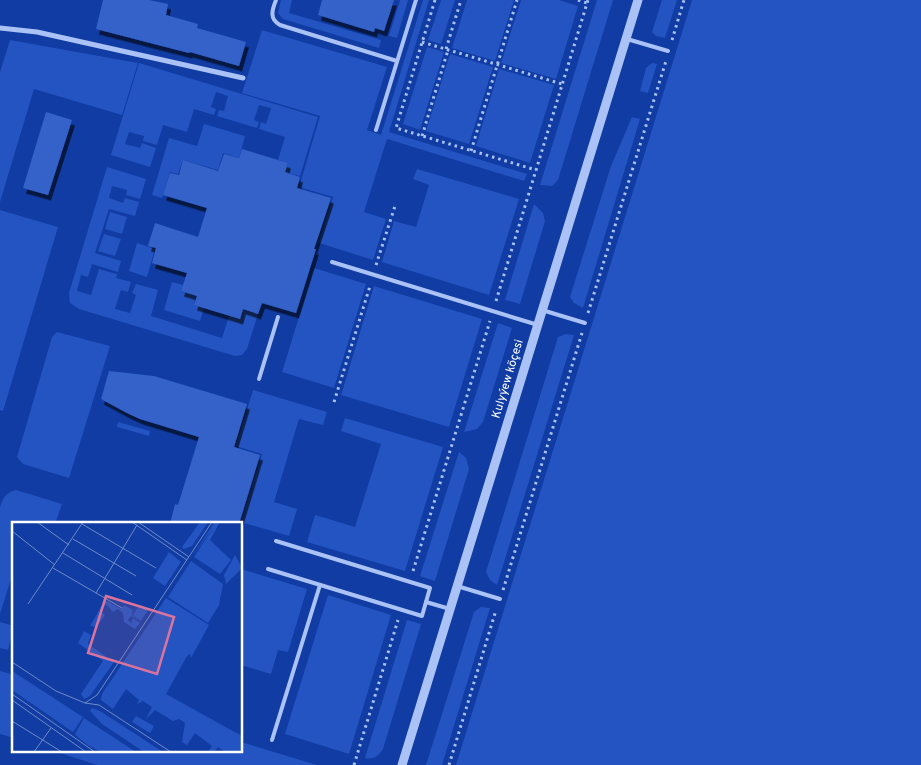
<svg xmlns="http://www.w3.org/2000/svg" width="921" height="765" viewBox="0 0 921 765" font-family="Overpass,sans-serif">
<style>
.green{fill:#2354c1}
.building{fill:#3462c8;filter:url(#shadow)}
.lines{fill:none;stroke-linecap:round;stroke-linejoin:round}
.path{stroke:#aac2f6;stroke-width:3;stroke-dasharray:2.5 4;stroke-linecap:butt}
.service{stroke:#aac2f6;stroke-width:4}
.minor{stroke:#aac2f6;stroke-width:5}
.tertiary{stroke:#aac2f6;stroke-width:9}
.labels{text-anchor:middle;dominant-baseline:central;stroke-width:4;stroke-linejoin:round;paint-order:stroke}
.street-label{font-size:12px;fill:#fff;stroke:#103ca3}
.inset-road{fill:none;stroke:#708ac8;stroke-width:1}
.view{fill:#da749d;fill-opacity:0.15;stroke:#da749d;stroke-width:2.5}
.inset-edge{fill:none;stroke:#fff;stroke-width:2.5}
</style>
<defs>
<filter id="shadow"><feDropShadow dx="3" dy="5.5" stdDeviation="0" flood-color="#0009"/></filter>
</defs>
<rect width="100%" height="100%" fill="#103ca3"/>
<g class="green">
<path d="M281,0h11l-3,13 92,27 -2,8 -96,-29 -5,-6z"/>
<path d="M400,0h8l-11,38 -8,-2z"/>
<path d="M423,0h6l-40,132 138,42 -3,7 -137,-42 -23,73 22,7 -13,41 -54,-17 14,-46 -34,-10 21,-71 -78,-23 20,-63 125,37 -20,63 14,5z"/>
<path d="M441,0h14l-14,44 -13,-4z"/>
<path d="M467,0h47l-19,61 -43,-13z"/>
<path d="M521,0h38l19,6 -22,73 -55,-16z"/>
<path d="M597,0h16l-55,180 -6,6 -12,-1z"/>
<path d="M662,0h15l-12,38 -9,-2 -4,-4z"/>
<path d="M692,0h229v765h-465z"/>
<path d="M10,40l128,23 -16,52 -88,-26 -34,113v-130z"/>
<path d="M427,47l17,5 -24,78 -17,-6z"/>
<path d="M450,54l43,13 -24,77 -43,-13z"/>
<path d="M139,63l179,54 -18,59 -15,-4 3,-9 -10,-3 7,-23 -26,-8 2,-7 5,2 5,-16 -12,-3 -5,15 5,2 -2,6 -40,-12 2,-6 5,1 4,-15 -12,-4 -5,15 5,2 -2,6 -20,-6 -7,23 -24,-7 -6,20 -14,-4 1,-5 -15,-4 -4,12 15,4 2,-5 14,5 -6,19 -39,-12z"/>
<path d="M652,63l5,1 -9,29 -8,-2 6,-23z"/>
<path d="M499,69l55,16 -24,78 -54,-17z"/>
<path d="M632,117l8,2 -57,189 -9,-5 -4,-6 41,-131z"/>
<path d="M204,124l41,12 -6,22 -16,-5 -5,17 -35,-10 -5,14 -8,-2 -8,26 -10,-3 17,-57 28,8z"/>
<path d="M107,167l39,12 -6,20 -14,-4 1,-5 -15,-4 -3,12 14,5 2,-5 14,4 -4,14 -26,-7 -14,44 26,8 -3,11 -26,-8 -4,13 -7,-2 -4,16 14,4 8,-26 18,5 -1,4 15,4 -3,10 -7,-2 -6,19 15,4 6,-18 -4,-2 4,-9 22,6 -7,26 71,22 7,-22 11,3 3,-9 15,4 -11,35 -5,6 -7,1 -156,-47 -9,-6 -1,-10z"/>
<path d="M417,169l102,30 -30,96 -107,-33 12,-41 22,6 13,-42 -16,-6z"/>
<path d="M534,204l9,9 2,8 -25,83 -15,-4z"/>
<path d="M0,210l58,17 -55,184 -3,-1z"/>
<path d="M110,212l17,5 -5,17 -17,-5z"/>
<path d="M104,234l17,5 -6,17 -17,-5z"/>
<path d="M137,243l18,6 -8,28 -18,-6z"/>
<path d="M314,268l52,16 -32,104 -52,-16z"/>
<path d="M172,282l11,3 -2,6 15,5 -2,9 10,3 -4,13 -36,-11z"/>
<path d="M374,286l108,33 -33,108 -108,-32z"/>
<path d="M498,323l14,5 -29,94 -6,7 -13,3z"/>
<path d="M57,332l53,14 -41,132 -46,-14 -6,-7 35,-120z"/>
<path d="M566,334l8,1 -77,250 -7,-5 -4,-8 72,-235z"/>
<path d="M253,390l74,22 -4,13 -24,-6 -25,83 23,7 -8,27 -48,-14 21,-68 -26,-8z"/>
<path d="M345,418l98,29 -38,124 -98,-29 8,-27 40,12 26,-83 -40,-13z"/>
<path d="M118,422l32,9 -1,5 -32,-9z"/>
<path d="M459,452l7,6 3,11 -34,112 -15,-5z"/>
<path d="M16,490l46,14 -7,20h-41v52h-2l-12,38v-107c3,-9 5,-14 16,-17z"/>
<path d="M241,569l66,20 -19,63 -10,-2 -7,24 -30,-9z"/>
<path d="M328,595l63,20 -42,139 -64,-20z"/>
<path d="M481,607l9,1 -48,157h-16l48,-153z"/>
<path d="M407,620l14,4 -38,125c-4,7 -10,11 -18,9z"/>
<path d="M0,622l14,4 -6,24 -8,-2z"/>
<path d="M0,671l14,4v63l-14,-4z"/>
<path d="M241,742l76,23h-220l-43,-14h187z"/>
</g>
<g class="building">
<path d="M103,0h46l19,4 -2,11 32,9 -1,4 49,14 -7,24 -49,-14 -1,1 -93,-24z"/>
<path d="M322,0h72l-10,31 -9,-3 -1,4 -56,-17z"/>
<path d="M46,112l26,8 -24,75 -25,-7z"/>
<path d="M242,149l46,14 -3,9 15,5 -3,11 34,10 -17,51h2l-20,64 -34,-10 -4,11 -15,-5 -3,10 -46,-14 3,-9 -16,-5 6,-18 -35,-10 4,-15 -8,-2 7,-23 43,14 9,-29 -44,-13 7,-22 9,2 4,-15 35,11 6,-17 15,4z"/>
<path d="M109,371l45,5 93,28 -13,43 26,8 -21,69h-69l5,-20 3,1 21,-68 -59,-18 -13,-6 -26,-14z"/>
</g>
<g class="lines">
<g class="path">
<path d="M435,0l-39,128 140,42"/>
<path d="M578,0l9,3"/>
<path d="M672,40l12,-40"/>
<path d="M422,42l140,42"/>
<path d="M446,49l15,-49"/>
<path d="M422,136l26,-86"/>
<path d="M471,151l46,-151"/>
<path d="M376,265l19,-59"/>
<path d="M496,301l92,-301"/>
<path d="M588,313l78,-252"/>
<path d="M334,402l36,-116"/>
<path d="M413,571l77,-250"/>
<path d="M503,590l79,-257"/>
<path d="M354,765l44,-145"/>
<path d="M449,765l47,-155"/>
</g>
<g class="service">
<path d="M276,0c-4,10 -7,19 4,25l117,36"/>
<path d="M627,39l41,12"/>
<path d="M376,130l40,-130"/>
<path d="M332,262l206,63"/>
<path d="M542,310l43,13"/>
<path d="M259,379l19,-62"/>
<path d="M268,569l154,47 8,-28 -154,-47"/>
<path d="M457,586l43,13"/>
<path d="M426,602l24,7"/>
<path d="M272,740l48,-155"/>
</g>
<path class="minor" d="M0,28l37,4 206,46"/>
<path class="tertiary" d="M402,765l236,-765"/>
</g>
<g class="labels">
<g class="street-label">
<text transform="translate(508 379) rotate(-73)">Kulyýew köçesi</text>
</g>
</g>
<g transform="translate(12 522)">
<rect width="230" height="230" fill="#103ca3"/>
<path d="M188,0h8l-16,24 -8,3 -2,-2zM208,0l-10,18 21,20 -11,14 -26,-17 21,-32 -23,32 22,-34zM157,30l12,10 -16,24 -12,-8zM223,33l7,13 -16,16 -2,-9zM179,39l32,23 -4,21 -11,18 -40,-26zM154,76l43,27 -18,33 -1,-4 -3,2 -21,38 76,42v16h-17l-7,-5 -4,5h-6l4,-6 -17,-13 -8,12 -5,-3 3,-19 -6,-4 -6,2 -18,-11 -9,9 6,-12 -9,-6 -6,3 2,-4 -13,-11 -13,20 -12,-9 1,-6zM93,78l16,9 3,-4 9,5 -2,5 8,-11 -7,11 9,6 -10,-5 -3,4 3,3 2,-5 7,5 -5,6 -11,-7 -1,-9 -5,-4 -5,3 -7,-8 -5,8 4,3 -8,12 -7,-1zM128,82l-2,7 3,-6 7,5 -7,11 -8,-6zM72,109l7,4 -3,9 26,18 -24,34 -6,3 -3,-5 22,-33 -25,-18zM0,149l71,46 -10,15 -61,-42zM80,186l8,3 63,41h-19l-42,-28 -12,-13zM124,194l18,10 -4,7 -18,-11zM72,196l52,34h-36l-11,-7 8,7 -22,-17 3,2 -3,-3z" fill="#2354c1"/>
<path class="inset-road" d="M25,0l32,23M120,0l55,38M126,0l51,35M70,2l74,44M0,9l43,34M61,17l63,37M51,31l69,42M41,46l69,40M84,71l41,-68M16,82l55,-82M0,140l44,29 29,12 14,2 72,47M0,172l83,58M0,178l74,52M73,181l12,-8 115,-173M0,199l50,31M22,230l17,-24"/>
<path class="view" d="M94,74l68,21 -17,57 -69,-21z"/>
<rect width="230" height="230" class="inset-edge"/>
</g>
</svg>
